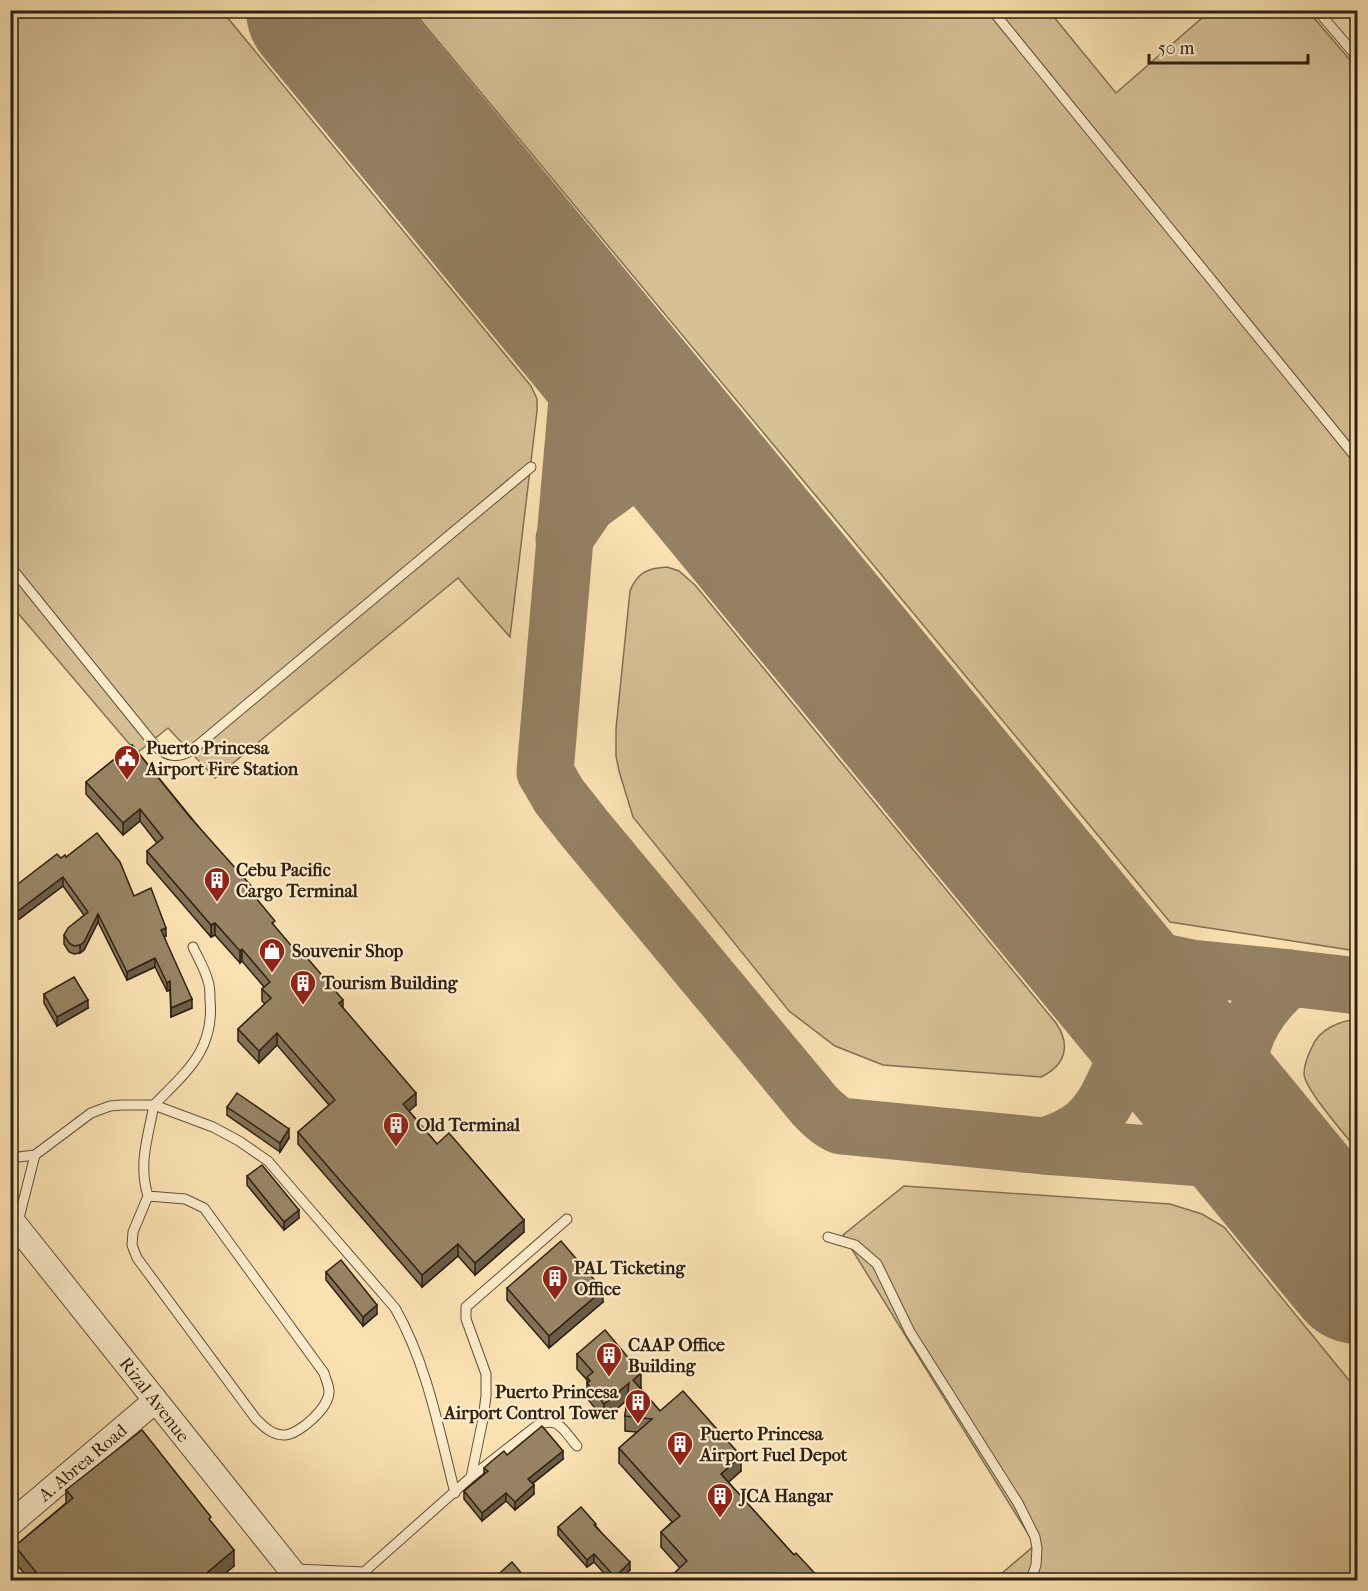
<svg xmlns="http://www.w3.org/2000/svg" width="1368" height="1591" viewBox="0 0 1368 1591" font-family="'IM FELL French Canon',serif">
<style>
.grass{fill:#d7c096;stroke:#827054;stroke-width:1.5}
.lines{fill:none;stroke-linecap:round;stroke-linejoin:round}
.taxiway{stroke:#948062;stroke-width:57}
.runway{stroke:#948062;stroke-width:144}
.service-casing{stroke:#61503a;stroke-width:11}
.tertiary-casing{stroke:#61503a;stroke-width:26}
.service{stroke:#fceccc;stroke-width:9}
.tertiary{stroke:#fceccc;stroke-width:24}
.wall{fill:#837257;stroke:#2e2012;stroke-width:1.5}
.shaded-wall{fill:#6a5c47;stroke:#2e2012;stroke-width:1.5}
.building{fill:#988465;stroke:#2e2012;stroke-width:1.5}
.labels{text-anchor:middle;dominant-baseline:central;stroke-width:4.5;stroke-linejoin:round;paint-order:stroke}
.poi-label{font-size:18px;font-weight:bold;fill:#2e2012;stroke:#fceccc;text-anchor:start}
.street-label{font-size:18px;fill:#2e2012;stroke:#fceccc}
</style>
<rect width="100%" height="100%" fill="#fae1b1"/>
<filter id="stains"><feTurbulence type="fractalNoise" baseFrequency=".00333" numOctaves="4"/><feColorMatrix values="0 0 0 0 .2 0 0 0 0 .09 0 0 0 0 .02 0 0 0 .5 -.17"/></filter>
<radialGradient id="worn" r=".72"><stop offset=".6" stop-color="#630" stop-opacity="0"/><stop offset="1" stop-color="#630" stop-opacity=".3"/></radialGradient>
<g class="grass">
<path d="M10,11h212l309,375 6,13v12l-27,226 -52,-59 -243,200 -47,-50 -31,25 -126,-148z"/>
<path d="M413,11h636l67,82 94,-82h98l49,57v883l-187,-29z"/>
<path d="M667,567l12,4 16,14 361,438c15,22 10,42 -15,54l-158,-12 -48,-19 -46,-35 -156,-194 -14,-46 -3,-15v-27l14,-138c7,-18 17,-23 37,-24z"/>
<path d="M1357,1019h1l-1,131c-11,-15 -52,-60 -53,-76 0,-10 4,-19 8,-27 7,-18 28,-26 45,-28z"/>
<path d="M904,1186l266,18 32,10 22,13 133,163v190h-363l41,-35 -192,-310z"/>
</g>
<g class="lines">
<g class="taxiway">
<path d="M577,325l2,51 -34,396 14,24 26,33 229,276c8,8 15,16 27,21l203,20 224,17"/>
<path d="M564,539l24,-35 33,-24 69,-19"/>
<path d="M1090,947l101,21 99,10 68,8"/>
<path d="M1044,1146c34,-10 54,-25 68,-58 4,-8 9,-17 10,-26 3,-23 -7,-64 -10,-88"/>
<path d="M1268,1163c-11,-17 -25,-35 -30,-53 -3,-12 -3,-25 -1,-38 5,-41 22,-68 53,-94"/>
</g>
<path class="runway" d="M318,10l1040,1262"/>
<g class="service-casing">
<g id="service">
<path d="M992,10l366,450"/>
<path d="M1317,10l41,48"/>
<path d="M10,566l147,182c12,9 21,10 34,3l340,-284"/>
<path d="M154,1105c32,-33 61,-55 56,-106 0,-6 0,-13 -2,-18 -3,-12 -10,-23 -15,-34"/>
<path d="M10,1158l25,-3 56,-42 19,-7 12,-1h32l59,22 26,14 29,20 127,147c32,56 44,122 60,185"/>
<path d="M148,1196l37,3 19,9 120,165c1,5 5,12 5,18 1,16 -30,44 -45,44 -12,0 -20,-8 -28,-16l-119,-161 -5,-13 1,-13 15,-36c-10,-32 0,-59 6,-91"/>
<path d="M18,1222l17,-67"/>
<path d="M828,1237l27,8 22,19 33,68 108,171 17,34 2,11 -1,17 -5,15"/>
<path d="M471,1477l12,-58 3,-23v-22l-20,-55v-12l101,-88"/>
<path d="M295,1569l69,3"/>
<path d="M364,1572l107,-95 64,-50c23,-13 28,3 42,19"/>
</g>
</g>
<g class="tertiary-casing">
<g id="tertiary">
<path d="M10,1218l289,362"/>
<path d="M10,1524l145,-123"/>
</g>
</g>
<use href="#service" class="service"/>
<use href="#tertiary" class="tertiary"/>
</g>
<g class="wall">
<path d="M132,745l122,150 21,32 68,81 73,97 -7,6 28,33 87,88 -49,43 -17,-19 -36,31 -124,-143v-12l31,-27 -52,-60 -18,18 -21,-22v-12l27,-25 -3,-3v-12l2,-2 -22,-26 -2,2 -25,-28 -4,2 -64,-74v-12l10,-8 -17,-22 -17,14 -37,-41v-12z"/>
<path d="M66,857l68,39 32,40 -2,1 28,71 -21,9 -1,-27 -3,1 -12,-24 -28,13 -29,-58 -14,28 -4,3 -6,1 -5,-2 -5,-8v-9l20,-20 -21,-29 -53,40v-36l51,-32z"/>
<path d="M44,994l44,14 -31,18 -13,-23z"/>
<path d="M227,1107l62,31 -9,14 -53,-37z"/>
<path d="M247,1176l52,42 -15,12 -37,-45z"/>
<path d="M326,1272l51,42 -14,12 -37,-46z"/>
<path d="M507,1288l96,14 -54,46 -42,-48z"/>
<path d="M577,1354l64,34v1l19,22 81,60 -13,11 66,73 28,26 -142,-13 -19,-21v-15l11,-10 -53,-59v-15l18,-16 -12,-1v-15l2,-16 -23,20 -17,-22v-18l-10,-11z"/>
<path d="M507,1455l56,4 -31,25 2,10 -19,16 -9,-9 -24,20 -18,-22v-8l20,-17v-6z"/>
<path d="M66,1490l145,32 23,44 -18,15h-186l-15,-19v-16l51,-43z"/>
<path d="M596,1526l34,44 -11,11h-8l-17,-19 -7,5 -29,-32v-8z"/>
</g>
<g class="shaded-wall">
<path d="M140,809v12l-17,14v-12z"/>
<path d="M63,877v9l-53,40v-9z"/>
<path d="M98,914v8l-14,28 -4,3v-8z"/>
<path d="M215,923v12l-4,2v-12z"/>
<path d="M166,928v8l-5,2v-8z"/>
<path d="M242,949v12l-2,2v-12z"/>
<path d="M155,958v9l-28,13v-8z"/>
<path d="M170,981v9l-3,1v-8z"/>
<path d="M192,999v9l-21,9v-9z"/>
<path d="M88,1000v8l-31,18v-9z"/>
<path d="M343,1000v12l-4,-9z"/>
<path d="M277,1033v12l-18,18v-12z"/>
<path d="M416,1093v12l-13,11v-12z"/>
<path d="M289,1129v9l-9,14v-9z"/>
<path d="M299,1210v8l-15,12v-8z"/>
<path d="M524,1220v12l-49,43v-12z"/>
<path d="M458,1244v12l-36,31v-12z"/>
<path d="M603,1290v12l-54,46v-12z"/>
<path d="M377,1305v9l-14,12v-9z"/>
<path d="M641,1373v15l-8,7v-15z"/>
<path d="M629,1383v15l-25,22v-16z"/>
<path d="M563,1451v8l-35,28v-8z"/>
<path d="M741,1456v15l-20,18v-15z"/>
<path d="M534,1485v9l-19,16v-8z"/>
<path d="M506,1493v8l-24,20v-8z"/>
<path d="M234,1550v16l-18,15h-19z"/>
<path d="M594,1554v8l-7,5v-7z"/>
<path d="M630,1562v8l-11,11h-4v-4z"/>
</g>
<g class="building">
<path d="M132,745l57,71 65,73 -3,3 24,29 -3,2 28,33 3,-3 40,47 -4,3 77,90 -13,11 34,40 12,-11 75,87 -49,43 -17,-19 -36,31 -124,-143 37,-32 -58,-67 -18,18 -21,-22 33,-31 -9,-9 8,-7 -28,-33 -2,2 -25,-28 -4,2 -64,-74 16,-13 -23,-29 -17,14 -37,-41z"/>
<path d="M97,833l23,29 14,34 17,-8 15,40 -5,2 31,69 -21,9 -1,-27 -3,2 -12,-25 -28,14 -29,-58 -14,28 -4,3 -6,1 -5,-3 -5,-8 4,-7 20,-16 -25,-35 -53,40v-27l47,-36 4,4 4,-3 1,2z"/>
<path d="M74,977l14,23 -31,17 -13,-23z"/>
<path d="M237,1093l52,36 -9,14 -53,-36z"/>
<path d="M262,1165l37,45 -15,12 -37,-46z"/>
<path d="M561,1241l42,49 -54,46 -42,-48z"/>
<path d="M341,1260l36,45 -14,12 -37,-45z"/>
<path d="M605,1330l36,43 -8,7 27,31 23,-20 58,65 -20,18 73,81 2,-2 26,28h-156l21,-20 -26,-29 19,-16 -61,-68 33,-29 -27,-3 4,-33 -25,21 -17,-21 3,-2 -3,-4 6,-5 -16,-18z"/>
<path d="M542,1426l21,25 -35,28 6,6 -19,17 -9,-9 -24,20 -18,-22 24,-20 -4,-3 9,-8 11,-9 3,4z"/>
<path d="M142,1430l69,87 -2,2 25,31 -37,31h-58l-2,-3 -2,3h-92l-28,-35 58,-48 -7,-8z"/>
<path d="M581,1507l15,17 -2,1 36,37 -15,15 -21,-23 -7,6 -29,-33z"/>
<path d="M512,1562l16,19h-37z"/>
</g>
<defs>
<g id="civic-pin" transform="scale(1.35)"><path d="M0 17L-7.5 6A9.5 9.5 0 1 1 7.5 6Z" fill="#8f2418" stroke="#fceccc"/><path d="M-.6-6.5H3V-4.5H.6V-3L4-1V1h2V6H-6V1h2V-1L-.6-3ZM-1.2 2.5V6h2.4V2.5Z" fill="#fff"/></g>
<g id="building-pin" transform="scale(1.35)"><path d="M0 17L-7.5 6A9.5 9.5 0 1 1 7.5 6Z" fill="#8f2418" stroke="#fceccc"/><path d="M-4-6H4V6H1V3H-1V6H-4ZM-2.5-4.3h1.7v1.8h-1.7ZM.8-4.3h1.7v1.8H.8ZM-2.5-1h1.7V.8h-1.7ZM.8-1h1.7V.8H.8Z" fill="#fff"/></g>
<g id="shop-pin" transform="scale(1.35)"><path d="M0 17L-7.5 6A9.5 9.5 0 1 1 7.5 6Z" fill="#8f2418" stroke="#fceccc"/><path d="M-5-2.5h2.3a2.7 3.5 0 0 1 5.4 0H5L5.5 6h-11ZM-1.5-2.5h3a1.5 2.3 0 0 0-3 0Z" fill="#fff"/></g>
</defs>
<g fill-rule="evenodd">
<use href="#civic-pin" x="127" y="758"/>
<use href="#building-pin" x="217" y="880"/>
<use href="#shop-pin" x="272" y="951"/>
<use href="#building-pin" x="303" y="983"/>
<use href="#building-pin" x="396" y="1125"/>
<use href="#building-pin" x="555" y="1278"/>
<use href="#building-pin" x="609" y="1355"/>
<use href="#building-pin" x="638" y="1402"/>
<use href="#building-pin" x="680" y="1444"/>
<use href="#building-pin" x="720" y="1496"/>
</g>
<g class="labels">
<g class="poi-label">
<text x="146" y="748">Puerto Princesa<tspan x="146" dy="21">Airport Fire Station</tspan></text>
<text x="236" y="870">Cebu Pacific<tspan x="236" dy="21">Cargo Terminal</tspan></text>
<text x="292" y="951">Souvenir Shop</text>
<text x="322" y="983">Tourism Building</text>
<text x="416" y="1125">Old Terminal</text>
<text x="574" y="1268">PAL Ticketing<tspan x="574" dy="21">Office</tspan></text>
<text x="628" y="1345">CAAP Office<tspan x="628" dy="21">Building</tspan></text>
<text x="618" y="1392" text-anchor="end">Puerto Princesa<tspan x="618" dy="21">Airport Control Tower</tspan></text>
<text x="700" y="1434">Puerto Princesa<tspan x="700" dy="21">Airport Fuel Depot</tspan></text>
<text x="740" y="1496">JCA Hangar</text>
</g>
<g class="street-label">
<text transform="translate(154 1400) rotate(52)">Rizal Avenue</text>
<text transform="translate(83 1463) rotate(-40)">A. Abrea Road</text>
</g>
</g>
<rect width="1368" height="1591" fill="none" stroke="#fae1b1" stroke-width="36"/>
<rect x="12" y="12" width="1344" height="1567" fill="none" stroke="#2e2012" stroke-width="3"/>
<rect x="18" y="18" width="1332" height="1555" fill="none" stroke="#2e2012" stroke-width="1.5"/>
<path d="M1149 54v9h159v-9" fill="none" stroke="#2e2012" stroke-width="3"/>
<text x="1158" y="54" font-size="18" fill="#2e2012" stroke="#fceccc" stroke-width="4.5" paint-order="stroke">50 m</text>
<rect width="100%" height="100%" filter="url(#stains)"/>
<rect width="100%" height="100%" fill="url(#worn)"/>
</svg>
